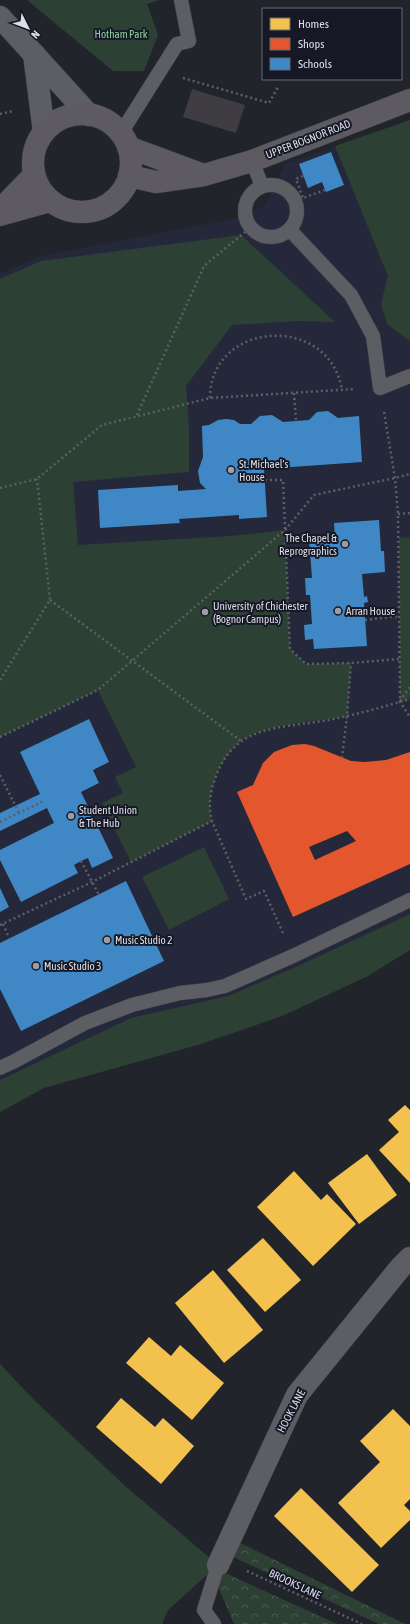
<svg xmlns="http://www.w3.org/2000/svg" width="410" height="1624" viewBox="0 0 410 1624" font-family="'Asap Condensed',sans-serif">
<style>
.built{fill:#25283a}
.green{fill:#2c4134}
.forest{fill:url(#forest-crowns)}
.homes{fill:#f2c14e}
.shops{fill:#e4572e;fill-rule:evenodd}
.schools{fill:#3f88c5}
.building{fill:#3f3d41}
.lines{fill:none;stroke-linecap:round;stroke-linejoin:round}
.service-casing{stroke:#3e4046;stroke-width:15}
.minor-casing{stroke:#3e4046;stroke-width:23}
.tertiary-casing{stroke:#3e4046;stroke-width:23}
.secondary-casing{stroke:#3e4046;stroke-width:23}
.path{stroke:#5e5f64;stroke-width:2.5;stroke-dasharray:2 3;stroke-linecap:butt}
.service{stroke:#5d5e64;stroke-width:14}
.minor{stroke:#5d5e64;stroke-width:22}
.tertiary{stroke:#5d5e64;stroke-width:22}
.secondary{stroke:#5d5b61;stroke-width:22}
.poi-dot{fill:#9c9ea6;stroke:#161825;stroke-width:1.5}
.labels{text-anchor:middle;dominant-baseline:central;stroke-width:4;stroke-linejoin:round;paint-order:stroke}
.park-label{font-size:11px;fill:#8fd1a1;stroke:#161825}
.street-label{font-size:11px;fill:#dddfe8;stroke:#161825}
.poi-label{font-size:11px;fill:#dddfe8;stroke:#161825;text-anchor:start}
</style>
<defs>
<pattern id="forest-crowns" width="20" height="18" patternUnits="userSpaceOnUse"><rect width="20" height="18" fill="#2c4134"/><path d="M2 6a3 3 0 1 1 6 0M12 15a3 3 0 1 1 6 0" fill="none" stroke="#4a5c51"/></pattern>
</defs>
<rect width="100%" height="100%" fill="#22242c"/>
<path class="built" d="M410,120v830l-42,26 -86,40 -81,28 -157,44 -44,24v-838l41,-18 192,-37 32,-13 20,-42z"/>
<g class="green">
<path d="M27,0h132l-12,4 11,31 -14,36h-31z"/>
<path d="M410,120v221l-23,-17 -6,-20 7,-28 -53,-130z"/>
<path d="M241,235l94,87 -38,-1 -65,4 -46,61 3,42v44l-116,10 5,63 153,-9 54,-6 5,119 16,15 45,-1 -4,53c-29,6 -83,8 -106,25 -11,9 -20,22 -25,35 -6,15 -8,29 -4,45l-81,41 -29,-59 21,-10 -8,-16 21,-10 -38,-77 -98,47v-458l41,-18z"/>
<path d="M410,537v162l-10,3 -1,-164z"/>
<path d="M204,847l25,52 -60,31 -27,-53z"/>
<path d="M410,914v36l-42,26 -86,40 -81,28 -157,44 -44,24v-32l131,-62 97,-22 70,-30z"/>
<path d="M0,1364l33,35 91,86 94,80 -50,45 -6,14h-162z"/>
</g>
<g class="forest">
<path d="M238,1542l167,82h-26l-148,-68z"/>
<path d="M221,1571l15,7 101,46h-103l-18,-42z"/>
</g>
<g class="homes">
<path d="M405,1105l5,5v73l-31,-33 20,-18 -11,-12z"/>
<path d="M367,1154l30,41 -38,29 -31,-41z"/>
<path d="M294,1171l27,29 6,-6 29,30 -43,42 -56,-59z"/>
<path d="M263,1238l38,42 -36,32 -38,-42z"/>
<path d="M213,1270l50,60 -39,33 -49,-60z"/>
<path d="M149,1337l22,19 9,-11 44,38 -32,37 -66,-57z"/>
<path d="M121,1398l34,29 8,-9 31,28 -33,38 -65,-57z"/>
<path d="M393,1409l17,17v73l-6,6 6,6v9l-29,28 -43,-45 42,-41 -20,-21z"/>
<path d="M301,1488l78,77 -27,27 -78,-76z"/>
</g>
<path class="shops" d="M305,744l9,2 37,15 14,1 21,-2 24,-8v112l-117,53 -56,-125 16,-7 10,-22 11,-11 18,-7zM347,831l9,10 -41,19 -6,-13z"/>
<g class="schools">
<path d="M331,152l13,33 -18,7 -4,-10 -14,6 -9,-24z"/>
<path d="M328,411l10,7 21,-2 3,46 -98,7 3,48 -28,2v-4l-60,4 1,4 -80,5 -2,-38 80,-5v6l28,-2 -6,-6 -2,-12 5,-14 -1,-31 7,-1 9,-5 8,-1 8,1 6,4h11l9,-8 12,-1 11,7 26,-2 8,-8z"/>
<path d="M379,520l2,31h3l1,21 -23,2 2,23 3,-1 1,6 -4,1 3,43 -53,3 -1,-10 -8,1 -1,-15 8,-1 -2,-29h-4l-1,-17h7l-3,-38 26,-2 -1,-15z"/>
<path d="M89,719l20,43 -16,8 6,13 -18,9 32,66 -21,10 -4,-10 -7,3 -7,4 4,8 -57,29 -21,-42v-10l54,-27 -7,-15 -47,23v-18l40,-19 -20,-42z"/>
<path d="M126,881l38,80 -143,70 -21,-42v-46z"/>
<path d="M0,888l9,19 -9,5z"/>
</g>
<path class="building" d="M192,89l53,16 -9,28 -53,-16z"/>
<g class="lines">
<g class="service-casing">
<g id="service">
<path d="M121,133l56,-89 12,-3 -8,-41"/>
<path d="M252,161l10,25"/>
<circle cx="271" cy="211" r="26"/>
<path d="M290,230l61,65 22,41 7,52 30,-12"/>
<path d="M0,1068l13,-6 72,-39 47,-18 48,-12 27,-3 18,-4 68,-30 117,-56"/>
<path d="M214,1624l-10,-14 14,-45"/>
</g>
</g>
<g class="minor-casing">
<path id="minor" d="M218,1565l79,-170 103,-127 10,-10"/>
</g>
<g class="tertiary-casing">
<g id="tertiary">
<path d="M0,17l89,98"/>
<path d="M34,54l10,78"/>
</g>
</g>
<g class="secondary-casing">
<g id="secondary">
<circle cx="82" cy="163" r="49"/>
<path d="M128,147l73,27"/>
<path d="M129,176l27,6 48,-7 48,-14 158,-61"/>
<path d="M0,210l34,-35"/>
<path d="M0,215l50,-14"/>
</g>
</g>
<g class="path">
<path d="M183,78l86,25 9,-16"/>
<path d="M0,114l13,-3"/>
<path d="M303,176l-7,3 7,19"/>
<path d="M295,201l30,-11"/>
<path d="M294,393l2,28"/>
<path d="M210,398c0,-77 119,-86 132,-8"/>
<path d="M384,412l11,66 3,36 2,188 10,15"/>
<path d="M137,415l67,-149 46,-38"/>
<path d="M265,480h18l7,169 16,15 45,-1 48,-4"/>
<path d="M0,488l37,-9 65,-54 108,-27 145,-9"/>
<path d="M398,514l12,-1"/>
<path d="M287,552l23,-3"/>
<path d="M50,600l191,141"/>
<path d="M365,620l34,-4"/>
<path d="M0,680l50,-80 -13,-121"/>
<path d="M400,701l10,-14"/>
<path d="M0,737l98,-47 187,-160 29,-35 81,-17 15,-4"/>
<path d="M342,758l5,-42 4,-53"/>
<path d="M0,775l19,38"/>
<path d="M0,822l44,-21"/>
<path d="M81,861l18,34"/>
<path d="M3,924l6,14"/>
<path d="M0,925l92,-43 120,-61"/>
<path d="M283,933l-19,-42 -18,8 -34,-78c-4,-16 -2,-29 4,-45 20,-53 65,-47 112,-56 27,-5 55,-13 82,-21"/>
<path d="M247,1571l115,53"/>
</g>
<use href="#service" class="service"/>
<use href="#minor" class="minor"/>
<use href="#tertiary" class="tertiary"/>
<use href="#secondary" class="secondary"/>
</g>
<g class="poi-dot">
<circle cx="231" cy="470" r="4"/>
<circle cx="345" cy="544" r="4"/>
<circle cx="338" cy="611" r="4"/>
<circle cx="205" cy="612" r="4"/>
<circle cx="71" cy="816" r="4"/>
<circle cx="107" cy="940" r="4"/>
<circle cx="36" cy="966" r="4"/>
</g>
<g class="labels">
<g class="park-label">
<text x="121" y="34">Hotham Park</text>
</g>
<g class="street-label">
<text transform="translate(308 139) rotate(-21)">UPPER BOGNOR ROAD</text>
<text transform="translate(291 1411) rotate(-62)">HOOK LANE</text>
<text transform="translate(295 1584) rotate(25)">BROOKS LANE</text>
</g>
<g class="poi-label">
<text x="239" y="464">St. Michael's<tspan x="239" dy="13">House</tspan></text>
<text x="337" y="538" text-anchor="end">The Chapel &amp;<tspan x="337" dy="13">Reprographics</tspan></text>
<text x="213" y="606">University of Chichester<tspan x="213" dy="13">(Bognor Campus)</tspan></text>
<text x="346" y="611">Arran House</text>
<text x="79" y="810">Student Union<tspan x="79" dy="13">&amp; The Hub</tspan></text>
<text x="115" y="940">Music Studio 2</text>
<text x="44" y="966">Music Studio 3</text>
</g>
</g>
<rect x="262" y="8" width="140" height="72" fill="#161825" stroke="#666873"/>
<rect x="270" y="18" width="20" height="12" fill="#f2c14e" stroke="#666873"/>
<text x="298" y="28" font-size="12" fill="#dddfe8">Homes</text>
<rect x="270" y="38" width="20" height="12" fill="#e4572e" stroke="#666873"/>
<text x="298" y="48" font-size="12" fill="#dddfe8">Shops</text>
<rect x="270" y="58" width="20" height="12" fill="#3f88c5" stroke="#666873"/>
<text x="298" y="68" font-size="12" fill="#dddfe8">Schools</text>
<g transform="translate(28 28) rotate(132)" stroke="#161825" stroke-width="3" paint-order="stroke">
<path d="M0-3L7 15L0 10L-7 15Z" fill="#dddfe8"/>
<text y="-6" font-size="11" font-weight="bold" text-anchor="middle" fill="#dddfe8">N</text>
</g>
</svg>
